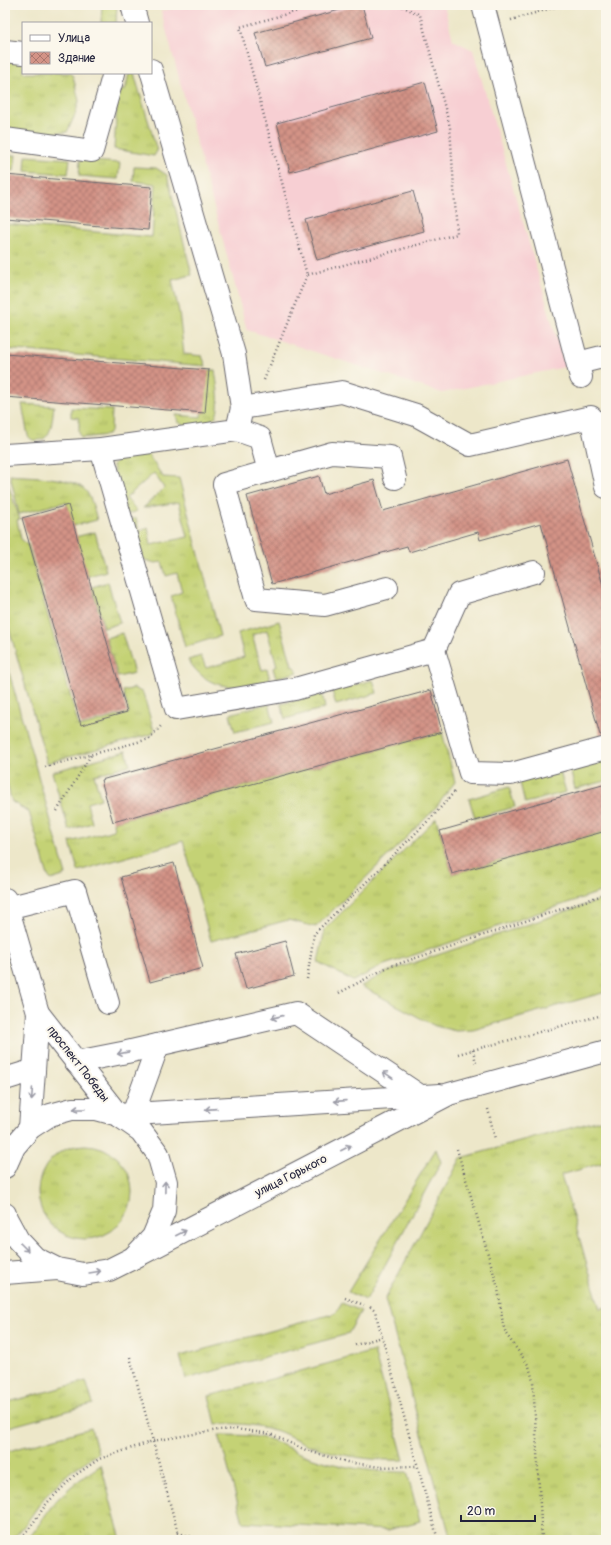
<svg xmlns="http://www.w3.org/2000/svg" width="611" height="1545" viewBox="0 0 611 1545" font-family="Pangolin,sans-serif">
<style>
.built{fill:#f7cfd3}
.grass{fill:url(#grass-tufts);stroke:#737a58}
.building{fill:url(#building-cross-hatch)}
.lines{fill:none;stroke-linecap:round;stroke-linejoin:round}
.minor-casing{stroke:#69676d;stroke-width:24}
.major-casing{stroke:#69676d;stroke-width:24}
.path{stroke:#69676d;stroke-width:2.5;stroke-dasharray:1 3;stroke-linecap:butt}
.minor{stroke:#fff;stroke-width:22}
.major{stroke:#fff;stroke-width:22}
.oneway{stroke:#9c9ca7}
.labels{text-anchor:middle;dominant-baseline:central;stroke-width:4;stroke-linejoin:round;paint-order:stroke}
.street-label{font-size:12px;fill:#22223b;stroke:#fbf7ec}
</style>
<defs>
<pattern id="grass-tufts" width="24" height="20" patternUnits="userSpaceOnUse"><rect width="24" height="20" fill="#c4d274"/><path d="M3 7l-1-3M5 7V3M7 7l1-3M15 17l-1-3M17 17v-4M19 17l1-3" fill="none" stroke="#a8b465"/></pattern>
<pattern id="building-cross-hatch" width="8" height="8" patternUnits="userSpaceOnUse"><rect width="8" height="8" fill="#d39386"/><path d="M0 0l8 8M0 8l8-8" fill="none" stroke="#ab786f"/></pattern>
</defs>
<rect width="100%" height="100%" fill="#fbf7ec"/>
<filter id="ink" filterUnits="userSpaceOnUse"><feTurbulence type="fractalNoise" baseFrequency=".025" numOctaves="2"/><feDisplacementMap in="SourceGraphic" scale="8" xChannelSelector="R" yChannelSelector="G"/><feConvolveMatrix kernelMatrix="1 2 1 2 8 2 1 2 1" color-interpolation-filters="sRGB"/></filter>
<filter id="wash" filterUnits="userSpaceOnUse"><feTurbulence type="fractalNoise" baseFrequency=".012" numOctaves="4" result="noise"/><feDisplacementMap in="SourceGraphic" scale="16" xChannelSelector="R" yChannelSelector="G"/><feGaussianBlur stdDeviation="0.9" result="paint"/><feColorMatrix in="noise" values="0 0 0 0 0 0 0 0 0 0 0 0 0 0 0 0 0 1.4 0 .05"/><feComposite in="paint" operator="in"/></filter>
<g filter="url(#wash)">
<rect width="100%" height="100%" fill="#ede7c9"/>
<path class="built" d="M187,5h257l9,35 20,10 92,317 -123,26 -195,-63 -86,-319z"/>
<g class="grass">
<path d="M102,5h15l-1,18h-15z"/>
<path d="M5,56l18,3v14h47l3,3 6,25 -4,14 -8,17 -22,2 -40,-4z"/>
<path d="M129,73h5c7,26 16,52 23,78l-3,5 -40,-7 4,-61 7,3z"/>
<path d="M5,155h11l-2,16 -9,-1z"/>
<path d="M26,156l44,3 -2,15 -43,-3z"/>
<path d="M80,160l40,3 -2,16 -39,-3z"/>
<path d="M134,167l22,1 11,7 25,100 -20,5 7,32 5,42 18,2 4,10 -201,-17v-125l147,13 4,-53 -23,-3z"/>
<path d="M206,370h9c2,15 6,33 1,47 -11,7 -26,13 -38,5l-2,-7 25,2z"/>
<path d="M22,404l32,2c-2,11 -1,33 -15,34 -5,1 -8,0 -11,-4z"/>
<path d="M71,408l41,2 -1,20 -3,5 -27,3 -2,-6v-14l-8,-1z"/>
<path d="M147,453l16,24 16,1 41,158 -35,11 -14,-51 11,-4 -5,-19 -11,3 -4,-14 -7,1 -13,-4 -19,-37 13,-4 3,13 9,-3 3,17 37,-8 -9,-35 -36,6 21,-20 -10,-15 -28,25 11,13 -16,5 -8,-51c8,-10 23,-10 34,-12z"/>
<path d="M10,475c19,2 64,1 76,16 6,8 8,19 11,29l-24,6 -7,-24 -47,12z"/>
<path d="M5,476l15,43 -3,1 4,19 7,6 51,182 50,-14 -6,-22 11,-3 9,5 11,38 -2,3 -105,29 -42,-149z"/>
<path d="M95,532l11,39 -20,6 -11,-40z"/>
<path d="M108,582l12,41 -16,5 -12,-41z"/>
<path d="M279,621l13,44 6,7 -22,6 -3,-10 4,-2 -10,-36 -15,5 10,35 5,-1 3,11c-33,9 -60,13 -82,-20l13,-4 5,12 38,-11 -6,-24z"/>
<path d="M122,633l12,40 -16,4 -12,-39z"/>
<path d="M5,658l61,217 -15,5 -3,-4 -19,-64 -17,-10 -7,-25z"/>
<path d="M373,680l4,13 -41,12 -4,-14z"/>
<path d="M322,694l3,14 -40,11 -4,-15z"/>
<path d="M269,703l5,19 -39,10 -5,-18z"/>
<path d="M442,732l13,50 -21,28 -118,117 -28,-7 -77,21 -28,-100 -105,30 -8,-29 44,-12 -1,-8z"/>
<path d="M126,751l4,14 -36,10 7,24 -14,4 5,20 -23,7 -17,-58z"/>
<path d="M606,755v26l-31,8 -6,-24z"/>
<path d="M559,768l7,24 -41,11 -6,-24z"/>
<path d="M509,787l6,20 -40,11 -6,-19z"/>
<path d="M436,818l16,56 154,-43v59l-222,75 -31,16 -35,-19 7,-33z"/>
<path d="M606,898v94l-133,38 -17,1 -21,-5 -74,-40 26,-14z"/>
<path d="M603,1119l3,2v41l-45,13 39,134 6,-2v233h-155l-66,-241 76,-141z"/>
<circle cx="85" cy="1192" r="47"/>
<path d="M436,1149l5,13 -75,138 -18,-8z"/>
<path d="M342,1303l19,8 -13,23 -162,45 -6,-23 156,-43z"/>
<path d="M374,1351l30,109c-33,1 -63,-4 -93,-14 -14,-5 -26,-14 -40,-17 -18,-5 -37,-6 -55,-5l-7,-28z"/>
<path d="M86,1381l7,23 -88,24v-25z"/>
<path d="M91,1428l7,25 -28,19 -27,27 -18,26 -13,15h-7v-88z"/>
<path d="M219,1435c16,0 33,0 49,4 14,4 26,13 39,17 35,12 63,16 100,16l13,49 -32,9 -145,-8z"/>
<path d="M101,1465l20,75h-94c9,-10 16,-22 24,-33 13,-17 32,-30 50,-42z"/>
</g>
<g id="blocks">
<g class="building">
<path d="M358,5h4l9,33 -106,29 -10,-34z"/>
<path d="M425,82l13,49 -148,41 -13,-49z"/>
<path d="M5,175l147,12 -4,43 -143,-12z"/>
<path d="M413,191l11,40 -107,29 -11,-40z"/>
<path d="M5,354l204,16 -4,43 -200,-16z"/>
<path d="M567,459l39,137v138l-6,1 -59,-212 -61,17 -2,-8 -69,20 -2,-6 -135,38 -25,-88 72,-20 5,18 50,-14 9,31z"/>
<path d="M68,505l59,207 -46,13 -59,-207z"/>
<path d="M431,690l11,42 -329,90 -12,-42z"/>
<path d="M606,784v47l-154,43 -12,-43z"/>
<path d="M174,863l29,105 -53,14 -29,-105z"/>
<path d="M285,941l9,35 -48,13 -10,-35z"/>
</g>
</g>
</g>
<g filter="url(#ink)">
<use href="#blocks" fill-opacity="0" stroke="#69676d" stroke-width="1"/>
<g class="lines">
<g class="minor-casing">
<g id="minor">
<path d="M132,5l5,18"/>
<path d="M483,5l98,372"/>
<path d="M5,51l18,2"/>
<path d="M151,70l83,284 8,54"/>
<path d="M5,139l87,12 22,-78"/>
<path d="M578,363l28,-7"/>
<path d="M237,430l23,8 9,33"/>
<path d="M101,449l75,260 119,-20 139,-39"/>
<path d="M5,455l96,-6 136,-19 5,-22 100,-16 74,23 54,30 121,-28 15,70"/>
<path d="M534,572l-75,22 -25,56 36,123 41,1 95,-26"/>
<path d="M387,588l-62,17 -69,-6 -32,-115 108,-31 58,4 5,21"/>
<path d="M7,908l68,-17 33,112"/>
<path d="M76,1062l51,-10 169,-39 124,83"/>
<path d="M5,1079l29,-9"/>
<path d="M133,1114l25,-69"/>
</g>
</g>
<g class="major-casing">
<g id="major">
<path d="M5,899l33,114 -8,115"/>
<path d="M38,1013l80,102"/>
<path d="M118,1115l322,-20"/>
<path d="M5,1167l9,-20 16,-19 20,-13 22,-6h24l22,6 23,16 17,23 8,28 -2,29 -11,26 -20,21 -24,12 -26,4 -26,-5 -22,-11 -17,-18 -12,-22 -1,-4"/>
<path d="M133,1258l316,-164 157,-43"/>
<path d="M5,1273l52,-4"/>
</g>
</g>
<g class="path">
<path d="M319,5l-79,22 67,248 150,-41 -7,-107 -30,-112 -20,-10"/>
<path d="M511,20l51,-15"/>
<path d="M264,380l43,-105"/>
<path d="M45,767l104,-28 12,-13"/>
<path d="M57,811l34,-56"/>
<path d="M307,979l7,-45 121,-120 21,-24"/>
<path d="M339,993l47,-25 220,-74"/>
<path d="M473,1050l3,13"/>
<path d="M458,1054l148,-40"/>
<path d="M488,1109l7,30"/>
<path d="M457,1149l41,139 5,36 3,10 23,32 4,15 9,159"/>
<path d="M345,1298l19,7"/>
<path d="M370,1307l5,4 63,229"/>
<path d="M355,1345l27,-8"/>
<path d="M130,1357l48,176"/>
<path d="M178,1533l25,7"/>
<path d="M19,1540l10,-11 18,-26 27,-27 25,-17 54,-18 65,-11 18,-1 34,5 38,17 39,11 33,5 37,-1"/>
<path d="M172,1540l6,-7"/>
</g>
<use href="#minor" class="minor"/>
<use href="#major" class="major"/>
</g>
<defs><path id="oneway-shaft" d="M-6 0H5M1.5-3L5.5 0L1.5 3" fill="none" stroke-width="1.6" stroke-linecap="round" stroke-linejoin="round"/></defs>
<g class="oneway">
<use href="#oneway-shaft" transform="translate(277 1017) rotate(167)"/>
<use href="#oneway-shaft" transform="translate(123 1053) rotate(169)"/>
<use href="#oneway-shaft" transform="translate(388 1075) rotate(-146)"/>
<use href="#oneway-shaft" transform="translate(32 1094) rotate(94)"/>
<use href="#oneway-shaft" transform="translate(340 1101) rotate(176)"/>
<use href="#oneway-shaft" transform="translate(79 1109) rotate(-180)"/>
<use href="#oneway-shaft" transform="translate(211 1109) rotate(176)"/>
<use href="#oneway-shaft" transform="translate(346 1148) rotate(-27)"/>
<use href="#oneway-shaft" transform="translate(165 1187) rotate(-89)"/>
<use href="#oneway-shaft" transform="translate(181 1233) rotate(-27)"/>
<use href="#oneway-shaft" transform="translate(24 1247) rotate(45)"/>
<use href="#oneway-shaft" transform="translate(95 1272) rotate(-9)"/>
</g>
</g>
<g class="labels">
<g class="street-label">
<text transform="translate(78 1064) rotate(52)">проспект Победы</text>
<text transform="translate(291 1176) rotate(-27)">улица Горького</text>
</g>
</g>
<rect width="611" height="1545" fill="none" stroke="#fbf7ec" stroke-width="20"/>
<rect x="22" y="22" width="130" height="52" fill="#fbf7ec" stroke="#a4a2a5"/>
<rect x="30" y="35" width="20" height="6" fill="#ffffff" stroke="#a4a2a5"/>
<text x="58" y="42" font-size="12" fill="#22223b">Улица</text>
<rect x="30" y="52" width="20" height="12" fill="url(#building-cross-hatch)" stroke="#a4a2a5"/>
<text x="58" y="62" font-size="12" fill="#22223b">Здание</text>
<path d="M461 1515v6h74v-6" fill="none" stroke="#22223b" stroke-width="2"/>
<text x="467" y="1515" font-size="12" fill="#22223b" stroke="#fbf7ec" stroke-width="3" paint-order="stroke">20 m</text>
</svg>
